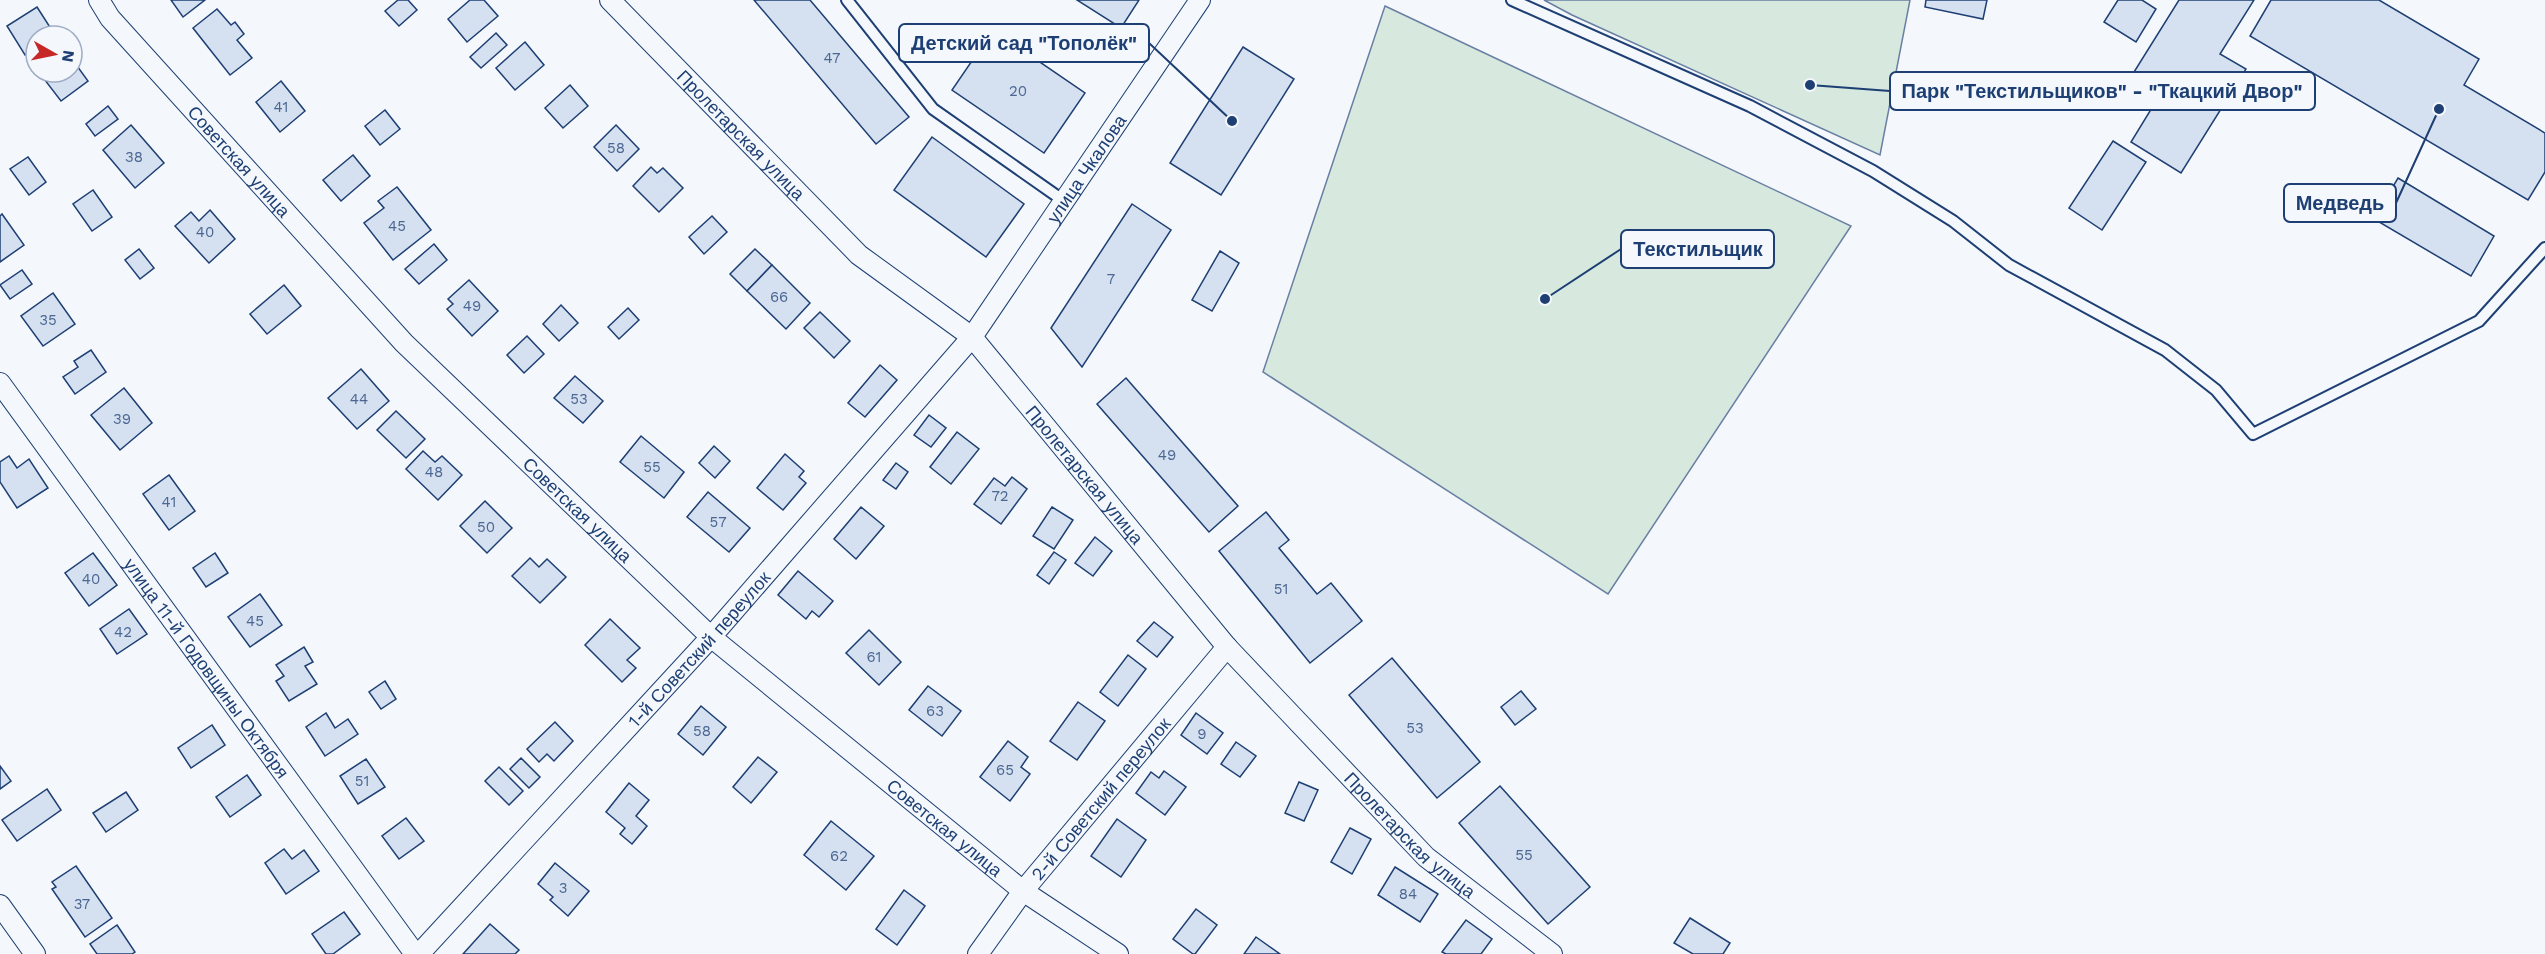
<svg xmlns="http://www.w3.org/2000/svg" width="2545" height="954" viewBox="0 0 2545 954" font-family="'Work Sans',sans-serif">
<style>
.green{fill:#d7e8df;stroke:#687fa3;stroke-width:1.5}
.building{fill:#d5e0f0;stroke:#1d3f73;stroke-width:1.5}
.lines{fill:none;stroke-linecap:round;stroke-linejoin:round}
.lane-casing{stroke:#1d3f73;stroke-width:14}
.street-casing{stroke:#1d3f73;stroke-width:22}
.lane{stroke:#f4f7fb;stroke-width:10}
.street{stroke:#f4f7fb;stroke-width:20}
.labels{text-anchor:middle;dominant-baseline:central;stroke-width:4.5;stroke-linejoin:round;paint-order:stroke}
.number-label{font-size:15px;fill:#4b6792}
.street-label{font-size:18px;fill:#1d3f73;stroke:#f4f7fb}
.leader{fill:none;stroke:#1d3f73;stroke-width:2}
.callout-dot{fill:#1d3f73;stroke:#f4f7fb;stroke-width:2}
.callout{fill:#f4f7fb;stroke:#1d3f73;stroke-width:2}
.callout-label{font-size:20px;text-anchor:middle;font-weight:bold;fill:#1d3f73}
</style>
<rect width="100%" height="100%" fill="#f4f7fb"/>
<g class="green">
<path d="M1544,0h366l-30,155 -308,-140z"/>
<path d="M1385,6l466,220 -243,368 -345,-222z"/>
</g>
<g class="building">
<path d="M171,0h34l-22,17z"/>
<path d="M398,0h10l9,10 -18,16 -14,-15z"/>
<path d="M470,0h14l14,16 -31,26 -19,-23z"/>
<path d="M754,0h56l99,117 -33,27z"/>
<path d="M1077,0h62l-18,28z"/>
<path d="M1926,0h61l-4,19 -58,-12z"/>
<path d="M2118,0h24l14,9 -20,33 -32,-20z"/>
<path d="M2179,0h75l-34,54 26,15 -65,104 -50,-31 27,-44 -29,-18z"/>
<path d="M2271,0h108l100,59 -15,26 81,48v39l-17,28 -278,-164z"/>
<path d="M37,7l18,28 -19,1v11l-11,8 -18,-29z"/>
<path d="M217,9l14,16 4,-3 9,12 -7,6 15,18 -22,17 -37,-47z"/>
<path d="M993,30l92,63 -41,60 -92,-63z"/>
<path d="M496,33l11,12 -26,23 -11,-11z"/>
<path d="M525,42l19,23 -29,25 -19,-22z"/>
<path d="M1243,47l51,32 -73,116 -51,-32z"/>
<path d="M72,59l16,22 -27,20 -20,-26 4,-3h27z"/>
<path d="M281,81l24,30 -25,21 -24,-30z"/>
<path d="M570,85l18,21 -25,22 -18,-20z"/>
<path d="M108,106l10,13 -23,17 -9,-12z"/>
<path d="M385,110l15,19 -20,16 -15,-19z"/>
<path d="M131,125l33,38 -29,25 -32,-38z"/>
<path d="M616,125l23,24 -22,22 -23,-24z"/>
<path d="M932,137l92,67 -38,53 -92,-67z"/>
<path d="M2113,141l33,21 -44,68 -33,-22z"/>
<path d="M353,155l17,21 -29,25 -18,-21z"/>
<path d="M28,157l18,25 -17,13 -19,-26z"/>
<path d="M651,167l6,6 6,-5 20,20 -24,24 -26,-26z"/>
<path d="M2398,178l96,58 -23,40 -97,-57z"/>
<path d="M397,187l34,43 -38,30 -29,-37 20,-15 -6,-7z"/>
<path d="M93,190l19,27 -20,14 -19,-27z"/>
<path d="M1132,204l39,26 -89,137 -31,-39z"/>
<path d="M210,210l25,29 -26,24 -34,-37 16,-14 8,9z"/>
<path d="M2,214l22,31 -24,17v-46z"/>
<path d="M712,216l15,16 -23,22 -15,-17z"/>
<path d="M434,244l13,16 -28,24 -14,-15z"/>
<path d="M139,249l15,19 -14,11 -15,-19z"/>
<path d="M755,249l17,16 -25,26 -17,-17z"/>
<path d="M1220,251l19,12 -27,48 -20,-11z"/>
<path d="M772,265l38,38 -24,26 -39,-38z"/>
<path d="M22,270l10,14 -22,15 -10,-14z"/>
<path d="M469,280l29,31 -26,25 -25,-27 6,-5 -5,-5z"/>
<path d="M284,285l17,21 -34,28 -17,-20z"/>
<path d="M53,293l22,31 -32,22 -22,-30z"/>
<path d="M561,305l17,18 -19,18 -16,-17z"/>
<path d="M628,308l11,12 -20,19 -11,-12z"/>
<path d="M820,312l30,29 -16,17 -30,-30z"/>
<path d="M527,336l17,18 -20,19 -17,-18z"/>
<path d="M91,350l15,22 -31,22 -12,-17 15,-10 -4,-6z"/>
<path d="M880,365l17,15 -32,37 -17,-14z"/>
<path d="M361,369l28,32 -32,28 -29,-31z"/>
<path d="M575,376l28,25 -20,22 -29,-25z"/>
<path d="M1126,378l112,128 -29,26 -112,-128z"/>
<path d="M124,388l28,35 -32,27 -29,-35z"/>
<path d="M396,411l29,28 -19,19 -29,-28z"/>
<path d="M929,415l17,13 -15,19 -17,-12z"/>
<path d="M957,432l22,17 -28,35 -21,-17z"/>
<path d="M641,436l43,36 -20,26 -44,-36z"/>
<path d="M714,446l16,15 -15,17 -16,-15z"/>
<path d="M423,451l12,11 7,-6 20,19 -24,25 -32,-31z"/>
<path d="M785,454l19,17 -5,6 7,6 -23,27 -26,-22z"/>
<path d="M9,456l8,12 12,-9 19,29 -31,20 -17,-26v-20z"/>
<path d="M896,463l12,9 -12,17 -13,-9z"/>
<path d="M169,475l26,36 -26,19 -26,-36z"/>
<path d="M1012,477l15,12 -26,35 -27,-20 20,-26 11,8z"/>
<path d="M708,492l42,36 -21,24 -42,-35z"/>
<path d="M485,501l27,27 -25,25 -27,-27z"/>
<path d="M861,507l23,19 -28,33 -22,-20z"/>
<path d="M1052,507l21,13 -19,29 -21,-13z"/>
<path d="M1266,512l23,28 -10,8 38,46 14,-11 31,38 -52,42 -91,-112z"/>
<path d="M1095,537l17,14 -19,25 -18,-13z"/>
<path d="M1054,552l12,8 -17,24 -12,-9z"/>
<path d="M93,553l24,32 -28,21 -24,-33z"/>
<path d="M215,553l13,20 -22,14 -13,-19z"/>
<path d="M530,558l9,9 8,-8 19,18 -26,26 -28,-27z"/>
<path d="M798,571l35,30 -14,16 -7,-6 -6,8 -28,-24z"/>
<path d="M260,594l22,31 -32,22 -22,-30z"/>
<path d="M129,609l18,25 -30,20 -17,-25z"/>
<path d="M610,619l30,29 -13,12 9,8 -14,14 -37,-37z"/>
<path d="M1154,622l19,15 -16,20 -20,-16z"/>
<path d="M869,630l32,32 -22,23 -33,-32z"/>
<path d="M304,647l9,15 -8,4 12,18 -28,17 -13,-20 8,-5 -8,-11z"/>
<path d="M1128,655l18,14 -28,37 -18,-14z"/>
<path d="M1392,658l88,104 -43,36 -88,-103z"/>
<path d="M385,681l11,18 -15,10 -12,-17z"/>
<path d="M928,686l33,25 -19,25 -33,-26z"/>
<path d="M1521,691l15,18 -21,16 -14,-18z"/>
<path d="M1078,702l27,19 -28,39 -27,-19z"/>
<path d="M701,706l25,21 -23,28 -25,-21z"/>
<path d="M326,713l9,15 13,-9 10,15 -33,22 -19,-29z"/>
<path d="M1196,713l27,20 -16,21 -26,-19z"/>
<path d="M555,722l18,19 -19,20 -7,-7 -8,8 -12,-13z"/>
<path d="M212,725l13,20 -34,23 -13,-20z"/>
<path d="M1008,741l20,16 -7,10 9,7 -20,27 -30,-24z"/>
<path d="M1236,742l20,14 -16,21 -19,-13z"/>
<path d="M758,757l19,15 -26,31 -18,-16z"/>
<path d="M521,758l19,19 -11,11 -19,-19z"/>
<path d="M366,759l19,28 -27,17 -18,-28z"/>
<path d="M0,766l11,15 -11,8z"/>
<path d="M499,767l24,24 -14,14 -24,-24z"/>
<path d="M1164,771l22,16 -21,28 -29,-22 15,-21 8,6z"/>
<path d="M247,775l14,20 -31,22 -14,-20z"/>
<path d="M1299,782l19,8 -14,31 -19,-8z"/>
<path d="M629,783l20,17 -13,16 11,10 -15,18 -12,-10 5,-6 -19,-16z"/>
<path d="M1500,786l90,101 -42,37 -89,-101z"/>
<path d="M47,789l14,21 -44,31 -15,-21z"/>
<path d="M126,792l12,18 -32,22 -13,-19z"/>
<path d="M406,818l18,23 -25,18 -17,-23z"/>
<path d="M1117,819l29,21 -25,37 -30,-21z"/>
<path d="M831,821l43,35 -28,34 -42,-35z"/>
<path d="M1350,828l21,11 -19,35 -21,-12z"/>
<path d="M284,849l8,10 12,-9 15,21 -33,23 -21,-31z"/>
<path d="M555,863l34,28 -21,25 -18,-16 3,-3 -15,-13z"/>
<path d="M76,866l36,52 -27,19 -33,-48 4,-2 -4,-5z"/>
<path d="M1395,867l43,27 -18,28 -42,-27z"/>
<path d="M904,890l21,16 -28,39 -21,-16z"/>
<path d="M1196,909l21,16 -22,29h-2l-20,-15z"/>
<path d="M344,912l16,22 -27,20h-7l-14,-20z"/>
<path d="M1690,918l40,25 -7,11h-30l-19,-11z"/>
<path d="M1466,920l26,19 -11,15h-35l-4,-2z"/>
<path d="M490,924l29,26 -4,4h-52z"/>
<path d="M117,925l18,27 -3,2h-35l-7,-10z"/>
<path d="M1256,937l24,17h-36z"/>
</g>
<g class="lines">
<g class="lane-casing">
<g id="lane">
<path d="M847,0l86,109 131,92"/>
<path d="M1512,0l238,106 123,65 80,50 56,44 156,85 51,40 37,44 226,-113 66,-73"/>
</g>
</g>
<g class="street-casing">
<g id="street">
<path id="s1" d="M99,0l11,18 294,325 307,294 312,254 95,63"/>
<path id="s2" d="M610,0l249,255 113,82 255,310 199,210 126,97"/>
<path id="s3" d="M0,383l415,571"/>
<path d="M0,905l35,49"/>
<path id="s4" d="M419,954l292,-317 261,-300 228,-337"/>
<path id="s5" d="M978,954l45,-63 204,-244"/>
</g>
</g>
<use href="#lane" class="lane"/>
<use href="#street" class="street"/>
</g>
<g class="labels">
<g class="number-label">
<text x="832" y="58">47</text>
<text x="1018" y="91">20</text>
<text x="281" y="107">41</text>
<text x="616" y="148">58</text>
<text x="134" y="157">38</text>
<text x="397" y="226">45</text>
<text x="205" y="232">40</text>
<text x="1111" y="279">7</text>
<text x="779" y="297">66</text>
<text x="472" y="306">49</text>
<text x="48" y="320">35</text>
<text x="359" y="399">44</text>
<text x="579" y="399">53</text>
<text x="122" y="419">39</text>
<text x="1167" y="455">49</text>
<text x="652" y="467">55</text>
<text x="434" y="472">48</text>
<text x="1000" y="496">72</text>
<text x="169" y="502">41</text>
<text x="718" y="522">57</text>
<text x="486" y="527">50</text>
<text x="91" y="579">40</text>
<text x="1281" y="589">51</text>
<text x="255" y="621">45</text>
<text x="123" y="632">42</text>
<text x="874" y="657">61</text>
<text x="935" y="711">63</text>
<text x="1415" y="728">53</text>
<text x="702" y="731">58</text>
<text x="1202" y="734">9</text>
<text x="1005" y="770">65</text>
<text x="362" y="781">51</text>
<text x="1524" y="855">55</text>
<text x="839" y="856">62</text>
<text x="563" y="888">3</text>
<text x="1408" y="894">84</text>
<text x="82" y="904">37</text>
</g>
<g class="street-label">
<text stroke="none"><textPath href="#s2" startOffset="188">Пролетарская улица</textPath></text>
<text stroke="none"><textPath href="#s1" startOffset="214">Советская улица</textPath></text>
<text stroke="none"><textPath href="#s4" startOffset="1032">улица Чкалова</textPath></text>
<text stroke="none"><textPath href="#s2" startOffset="674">Пролетарская улица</textPath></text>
<text stroke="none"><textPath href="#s1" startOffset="700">Советская улица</textPath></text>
<text stroke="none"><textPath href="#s4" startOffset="414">1-й Советский переулок</textPath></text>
<text stroke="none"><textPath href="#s3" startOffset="352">улица 11-й Годовщины Октября</textPath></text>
<text stroke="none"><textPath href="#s5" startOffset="198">2-й Советский переулок</textPath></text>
<text stroke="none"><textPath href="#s1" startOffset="1186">Советская улица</textPath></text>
<text stroke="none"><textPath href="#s2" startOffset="1160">Пролетарская улица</textPath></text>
</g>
</g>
<path class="leader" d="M1232 121L1149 43M1810 85L1890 91M2439 109L2396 203M1545 299L1621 249"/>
<g class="callout-dot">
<circle cx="1232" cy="121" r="6"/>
<circle cx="1810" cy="85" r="6"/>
<circle cx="2439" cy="109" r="6"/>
<circle cx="1545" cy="299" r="6"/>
</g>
<g class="callout">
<rect x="899" y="24" width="250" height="38" rx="6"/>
<rect x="1890" y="72" width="425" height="38" rx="6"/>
<rect x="2284" y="184" width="112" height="38" rx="6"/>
<rect x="1621" y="230" width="153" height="38" rx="6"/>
</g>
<g class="callout-label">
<text x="1024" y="50">Детский сад "Тополёк"</text>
<text x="2102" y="98">Парк "Текстильщиков" - "Ткацкий Двор"</text>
<text x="2340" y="210">Медведь</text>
<text x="1698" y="256">Текстильщик</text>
</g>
<g transform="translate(54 54) rotate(99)"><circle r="28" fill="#f4f7fb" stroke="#9eadc5" stroke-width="1.5"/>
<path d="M0-4.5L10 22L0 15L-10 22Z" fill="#c62828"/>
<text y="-9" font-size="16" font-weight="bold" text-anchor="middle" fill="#1d3f73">N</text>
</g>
</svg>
